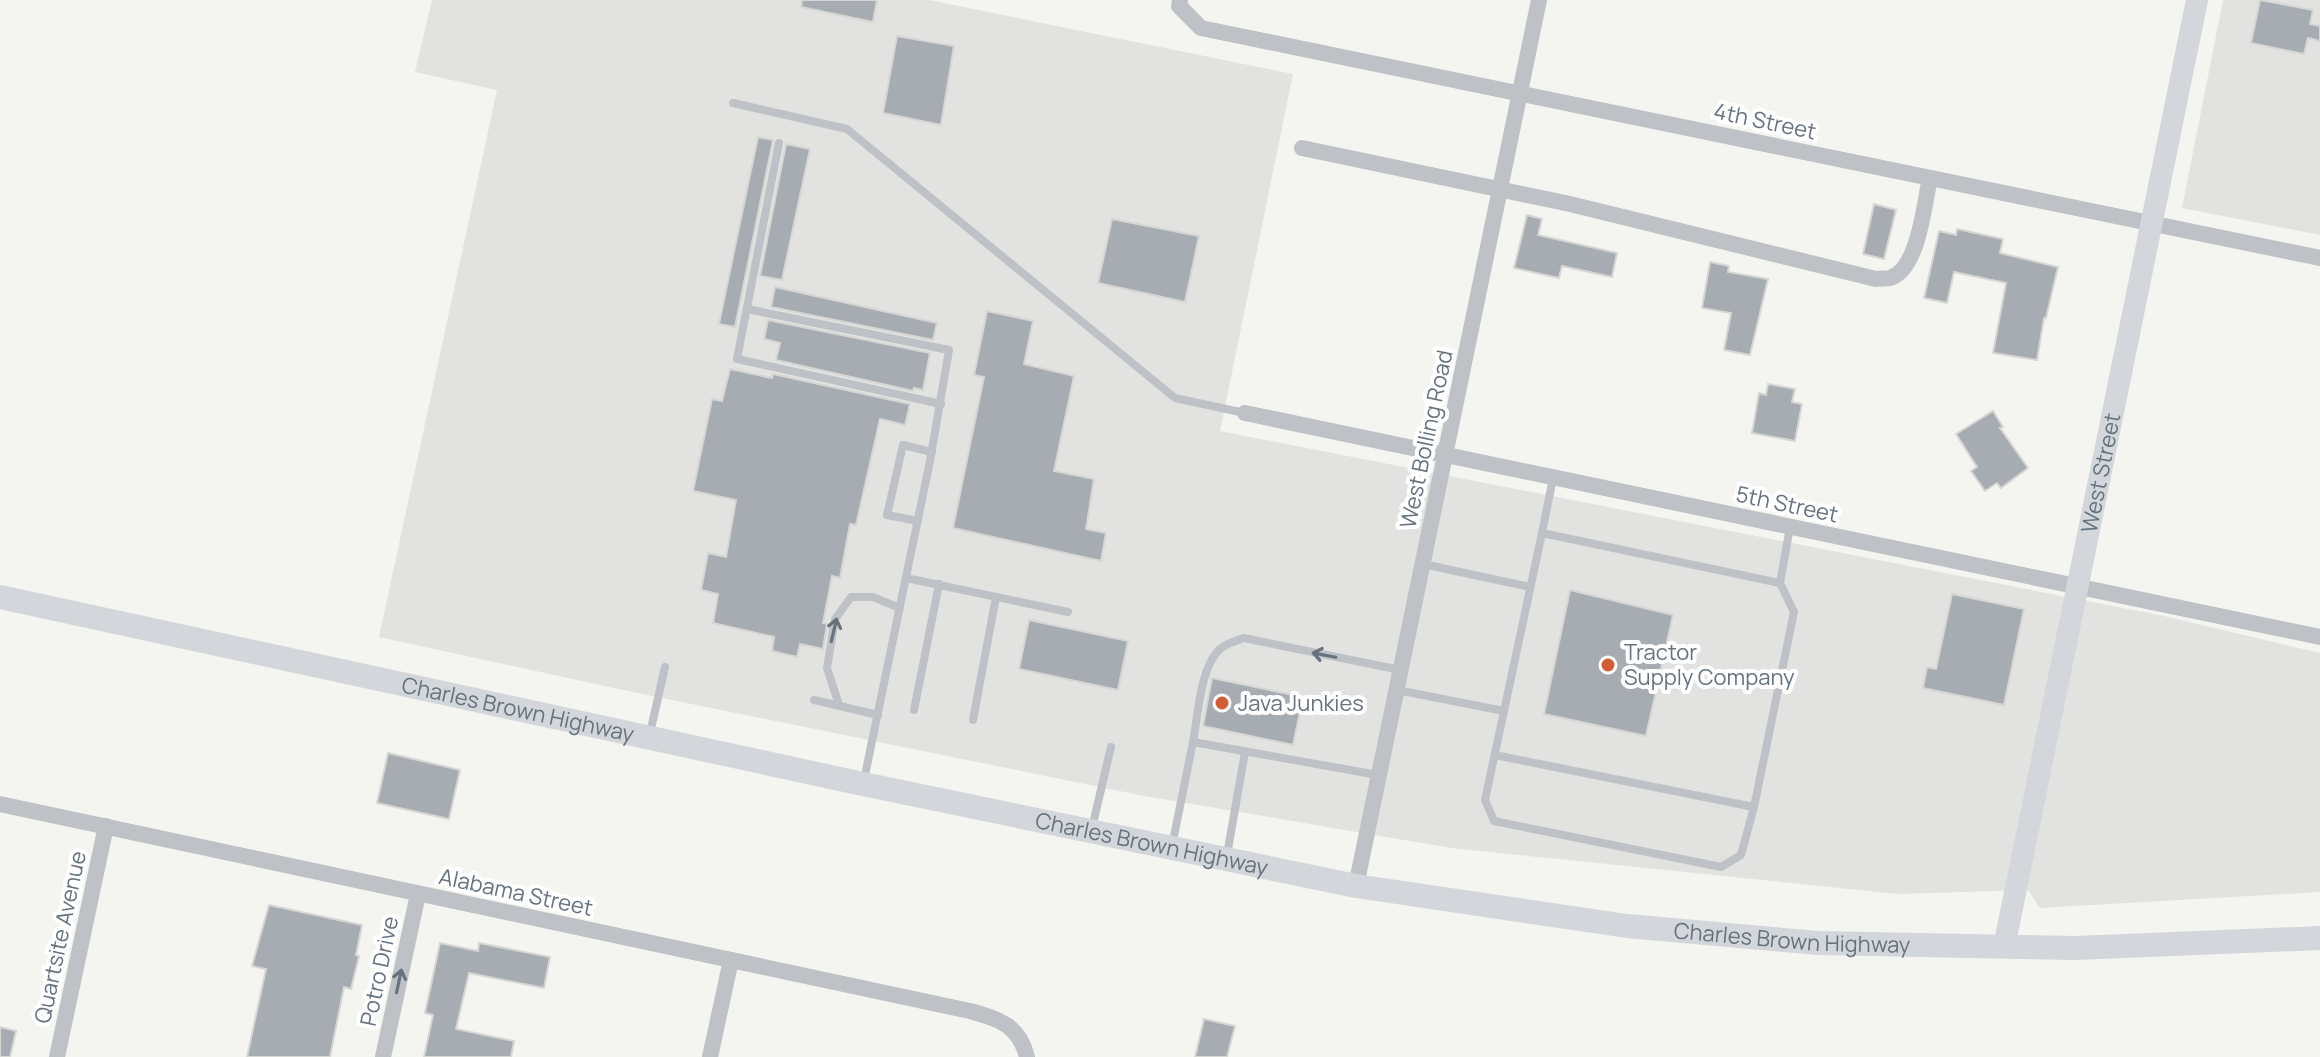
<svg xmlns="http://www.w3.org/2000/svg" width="2320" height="1057" viewBox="0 0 2320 1057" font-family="Manrope,sans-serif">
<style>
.built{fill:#e2e3e1}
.building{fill:#a6acb1;stroke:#d6d6d4;stroke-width:2}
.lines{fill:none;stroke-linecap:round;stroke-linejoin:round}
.lane{stroke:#bec1c5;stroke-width:8}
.street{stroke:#bec1c5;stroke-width:16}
.secondary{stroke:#d3d7db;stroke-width:22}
.primary{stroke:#d3d7db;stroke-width:24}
.oneway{stroke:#66737f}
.poi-dot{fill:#d25d33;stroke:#fff;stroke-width:3}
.labels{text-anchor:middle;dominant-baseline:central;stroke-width:8;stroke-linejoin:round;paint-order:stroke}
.street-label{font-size:22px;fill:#66737f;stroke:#fff}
.poi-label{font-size:22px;fill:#66737f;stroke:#fff;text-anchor:start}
</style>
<rect width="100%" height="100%" fill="#f4f4f1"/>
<g class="built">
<path d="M432,0h497l364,74 -73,357 944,185 156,37v239l-280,16 -12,-18 -130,4 -447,-46 -312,-53 -511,-104 -249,-54 118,-547 -82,-18z"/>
<path d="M2223,0h97v235l-138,-27z"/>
</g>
<g class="building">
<path d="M802,0h75l-4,22 -72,-15z"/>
<path d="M2260,0l53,10 -3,14 10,2v15l-12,-3 -4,16 -53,-11z"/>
<path d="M897,36l57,10 -13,79 -58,-12z"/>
<path d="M758,137l15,3 -38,187 -16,-3z"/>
<path d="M786,144l24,5 -28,131 -22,-4z"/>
<path d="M1874,204l22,6 -12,49 -21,-5z"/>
<path d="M1527,215l15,4 -4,16 79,18 -5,24 -50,-11 -3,12 -45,-10z"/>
<path d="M1112,219l87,17 -14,66 -87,-19z"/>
<path d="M1957,229l46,10 -3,14 58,14 -12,51h-2l-7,42 -44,-7 13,-70 -52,-11 -7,31 -23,-5 15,-67 17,4z"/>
<path d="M1710,262l19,4 -1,6 40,7 -18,76 -26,-5 7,-37 -29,-5z"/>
<path d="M775,287l162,36 -4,17 -162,-33z"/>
<path d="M987,311l46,10 -9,43 50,12 -20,95 40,8 -8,50 20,4 -5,28 -148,-33 31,-151 -10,-2z"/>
<path d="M768,320l162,33 -7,37 -9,-2 -1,3 -137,-31 4,-17 -16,-4z"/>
<path d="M730,369l42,9 1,-4 137,30 -5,21 -25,-6 -24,106 -6,-1 -10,54 -8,-2 -9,47 4,1 -4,25 -23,-5 -3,13 -25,-6 2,-14 -61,-14 5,-29 -17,-4 7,-37 18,4 10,-57 -43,-9 19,-92 10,2z"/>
<path d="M1768,384l27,5 -3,13 10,2 -7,37 -43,-8 7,-40 7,2z"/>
<path d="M1993,411l10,16 -3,1 28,40 -27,20 -4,-5 -12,8 -14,-20 6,-4 -21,-33z"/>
<path d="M1570,590l103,25 -27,121 -102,-22z"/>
<path d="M1952,594l72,15 -20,96 -81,-17 4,-21 9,2z"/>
<path d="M1029,620l99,21 -10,49 -99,-21z"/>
<path d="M1212,678l91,19 -10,48 -90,-19z"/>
<path d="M388,753l72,17 -11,49 -72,-16z"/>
<path d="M269,905l93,20 -6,30 3,1 -8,33 -7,-2 -14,70h-83l19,-88 -14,-3z"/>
<path d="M440,943l38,8 1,-8 71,14 -6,31 -75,-15 -13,56 58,12 -3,16h-87l9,-42 -8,-2z"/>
<path d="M1204,1019l31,7 -8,31h-32z"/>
<path d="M0,1027l16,4 -6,26h-10z"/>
</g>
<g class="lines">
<g class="lane">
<path d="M733,103l114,26 328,269 70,15"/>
<path d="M779,143l-42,216 204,45"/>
<path d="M747,309l202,41 -19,111 -66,319"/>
<path d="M1553,478l-11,55 238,50"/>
<path d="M918,521l-31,-6 16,-70 29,7"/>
<path d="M1423,564l107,23"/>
<path d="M906,578l162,34"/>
<path d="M1397,690l107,21 -19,89 9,21 227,46 20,-12 13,-48 40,-195 -14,-29 10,-56"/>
<path d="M814,700l64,15"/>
<path d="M839,705l-12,-37 8,-49 16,-22h22l27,11"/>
<path d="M914,710l25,-126"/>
<path d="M1504,711l38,-178"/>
<path d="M973,720l23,-123"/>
<path d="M650,733l15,-66"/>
<path d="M1193,742c5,-26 7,-75 27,-93 7,-6 16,-8 24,-11l156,32"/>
<path d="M1495,755l259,52"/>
<path d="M1092,828l19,-81"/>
<path d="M1172,846l21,-104 185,33"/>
<path d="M1227,855l18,-103"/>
</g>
<g class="street">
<path d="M1180,0l-1,6 22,22 1119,230"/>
<path d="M1302,148l268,56 306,75c5,-1 9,0 14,-1 29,-9 34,-74 40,-100"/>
<path d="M1245,413l1075,224"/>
<path d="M0,804l970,207c29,8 49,14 57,46"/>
<path d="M1356,886l183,-886"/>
<path d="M57,1057l49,-231"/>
<path d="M383,1057l35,-163"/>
<path d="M710,1057l21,-97"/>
</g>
<path class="secondary" id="s1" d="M2004,947l193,-947"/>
<path class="primary" id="s2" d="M0,597l863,187 493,102 271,40 191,17 258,5 244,-10"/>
</g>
<defs><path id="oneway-shaft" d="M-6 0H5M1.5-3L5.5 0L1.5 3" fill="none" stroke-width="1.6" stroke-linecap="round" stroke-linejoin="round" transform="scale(2)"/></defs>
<g class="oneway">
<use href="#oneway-shaft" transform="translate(834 630) rotate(-77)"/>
<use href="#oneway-shaft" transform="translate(1324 655) rotate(-169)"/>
<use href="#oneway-shaft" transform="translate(399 981) rotate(-78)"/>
</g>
<g class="poi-dot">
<circle cx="1608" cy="665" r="8"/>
<circle cx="1222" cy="703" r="8"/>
</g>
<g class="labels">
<g class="street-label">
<text transform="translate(1765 121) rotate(12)">4th Street</text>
<text transform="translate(1426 439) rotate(-78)">West Bolling Road</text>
<text stroke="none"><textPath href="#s1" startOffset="484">West Street</textPath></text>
<text transform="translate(1787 504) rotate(12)">5th Street</text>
<text stroke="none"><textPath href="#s2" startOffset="530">Charles Brown Highway</textPath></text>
<text stroke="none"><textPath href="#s2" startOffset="1178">Charles Brown Highway</textPath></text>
<text transform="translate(516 892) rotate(12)">Alabama Street</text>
<text transform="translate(60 937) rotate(-78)">Quartsite Avenue</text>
<text stroke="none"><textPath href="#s2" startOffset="1826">Charles Brown Highway</textPath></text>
<text transform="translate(379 971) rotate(-78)">Potro Drive</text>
</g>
<g class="poi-label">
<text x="1624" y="652">Tractor<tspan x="1624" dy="25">Supply Company</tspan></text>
<text x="1238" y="703">Java Junkies</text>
</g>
</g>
</svg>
